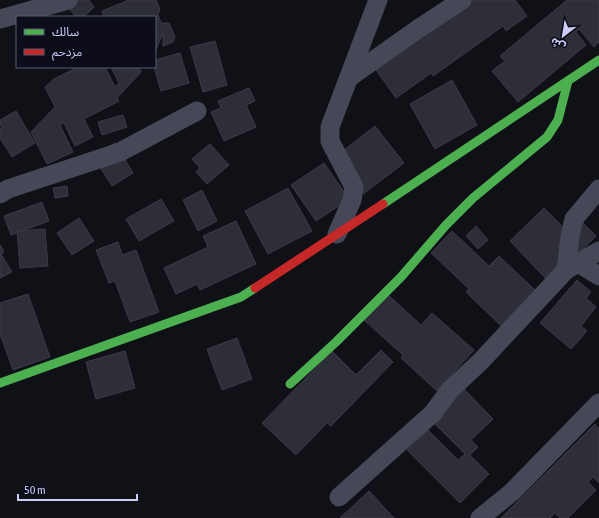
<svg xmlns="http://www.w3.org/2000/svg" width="599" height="518" viewBox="0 0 599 518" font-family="'Asap Condensed','Noto Sans Arabic',sans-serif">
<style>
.building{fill:#2e2e39;stroke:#3b3a4a}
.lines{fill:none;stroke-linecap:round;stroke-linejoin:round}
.street{stroke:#464757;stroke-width:19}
.fast{stroke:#4caf50;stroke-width:9}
.jam{stroke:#c62828;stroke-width:9}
</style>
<rect width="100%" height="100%" fill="#101017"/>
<g class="building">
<path d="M78,0h11l5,7 -10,10h-8l-8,-10z"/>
<path d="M129,0h27l4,9 -2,6 3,8h8l6,14 -2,5 -10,4v-13l-8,19v-35h-51l-2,-6z"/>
<path d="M463,0h52l12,16 -21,15 -3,-5 -70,50 -2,-3 -35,25 -27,-38z"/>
<path d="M567,0h32v42l-5,5 -15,-18 -3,3 10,13 -68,57 -26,-31 13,-10 -5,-5z"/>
<path d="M215,41l12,44 -24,7 -13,-45z"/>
<path d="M180,53l9,30 -28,8 -7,-24h1v-7z"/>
<path d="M74,67h31l10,20 4,-4 -7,-14 2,-2h25l2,5 -24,26 2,3 -35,18 9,18 -18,9 -11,-23 -4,2 13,27 -26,12 -16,-32 24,-25 -10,-20 9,-8 20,-10z"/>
<path d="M452,80l25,45 -42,24 -25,-45z"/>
<path d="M249,88l6,13 -9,4 10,22 -32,14 -13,-29 10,-4 -3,-7z"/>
<path d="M16,111l19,32 -23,14 -12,-19v-9l2,-1 -2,-4v-4z"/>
<path d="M123,115l4,12 -25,8 -4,-13z"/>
<path d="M375,126l29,37 -46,35 -28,-37z"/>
<path d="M115,143l18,30 -21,13 -19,-30z"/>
<path d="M210,144l19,21 -22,19 -11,-12 4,-4 -8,-9z"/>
<path d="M324,163l25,36 -33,22 -25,-36z"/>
<path d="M67,186l1,10 -13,2 -2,-10z"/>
<path d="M288,188l24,43 -44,23 -23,-43z"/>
<path d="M202,190l15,31 -19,10 -15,-31z"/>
<path d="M161,199l13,22 -35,20 -13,-22z"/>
<path d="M42,202l7,19 -38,14 -7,-19z"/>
<path d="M544,208l26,26 12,-12 14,14 -47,46 -39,-41z"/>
<path d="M79,218l15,23 -22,14 -15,-22z"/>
<path d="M236,221l20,43 -56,26 -3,-6 -21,10 -12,-26 44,-21 -5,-11z"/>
<path d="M476,226l12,14 -10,9 -12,-13z"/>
<path d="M45,229l3,37 -28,2 -3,-37z"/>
<path d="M452,231l37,35 10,-10 37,35 -35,35 -35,-34 3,-3 -38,-36z"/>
<path d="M118,242l4,13 14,-5 23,62 -29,10 -15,-41 -6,2 -13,-33z"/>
<path d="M0,245l4,7 -3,2 11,18 -12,6z"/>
<path d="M577,280l14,12 -5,6 10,9 -15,19 6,5 -16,18 -31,-26z"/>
<path d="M28,294l22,63 -37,13 -13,-36v-31z"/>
<path d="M387,294l34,31 11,-12 42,37 -37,41 -36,-33 2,-3 -39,-35z"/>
<path d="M237,338l15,41 -30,11 -15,-41z"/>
<path d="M381,350l12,12 -62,64 -4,-3 -31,32 -34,-32 70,-72 24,24z"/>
<path d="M125,351l10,37 -39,11 -10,-37z"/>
<path d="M464,389l29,30 -22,21 7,7 -8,8 19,19 -29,29 -53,-53 21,-20 30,30 7,-6 -33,-33z"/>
<path d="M595,424l4,5v54l-6,-6 -5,5 8,8 -28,28h-8l-5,-5 -5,5h-49z"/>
<path d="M369,491l25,27h-54z"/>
</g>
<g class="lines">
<g class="street">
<path d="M0,19l68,-19"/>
<path d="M350,77l68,-48 44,-29"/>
<path d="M0,194l8,-5 112,-37 77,-41"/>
<path d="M337,234l15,-34 2,-13 -24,-46v-14l48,-127"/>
<path d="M578,263l21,13"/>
<path d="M566,270l4,-34 4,-17 25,-30"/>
<path d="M339,497l94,-84 17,-23 31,-29 85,-91 33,-19"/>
<path d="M480,518l32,-26 87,-89"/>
</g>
<g class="fast">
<path d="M383,204l216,-144"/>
<path d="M0,383l241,-86 14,-9"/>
<path d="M290,384l46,-42 65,-65 45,-52 27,-27 74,-61 11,-17 10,-39"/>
</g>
<path class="jam" d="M255,288l128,-84"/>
</g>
<rect x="16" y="16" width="140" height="52" fill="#0d0d1a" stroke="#595a73"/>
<rect x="24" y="29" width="20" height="6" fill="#4caf50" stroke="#595a73"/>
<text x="52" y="36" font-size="12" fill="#cccdf9">سالك</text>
<rect x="24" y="49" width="20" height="6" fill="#c62828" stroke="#595a73"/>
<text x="52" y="56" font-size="12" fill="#cccdf9">مزدحم</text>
<g transform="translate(563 36) rotate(211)" stroke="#0d0d1a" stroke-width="3" paint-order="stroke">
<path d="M0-3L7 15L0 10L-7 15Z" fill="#cccdf9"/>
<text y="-6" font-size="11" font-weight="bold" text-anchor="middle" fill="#cccdf9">ش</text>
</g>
<path d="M18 494v6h119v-6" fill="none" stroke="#cccdf9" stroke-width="2"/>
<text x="24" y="494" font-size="12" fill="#cccdf9" stroke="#0d0d1a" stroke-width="3" paint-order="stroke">50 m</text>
</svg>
